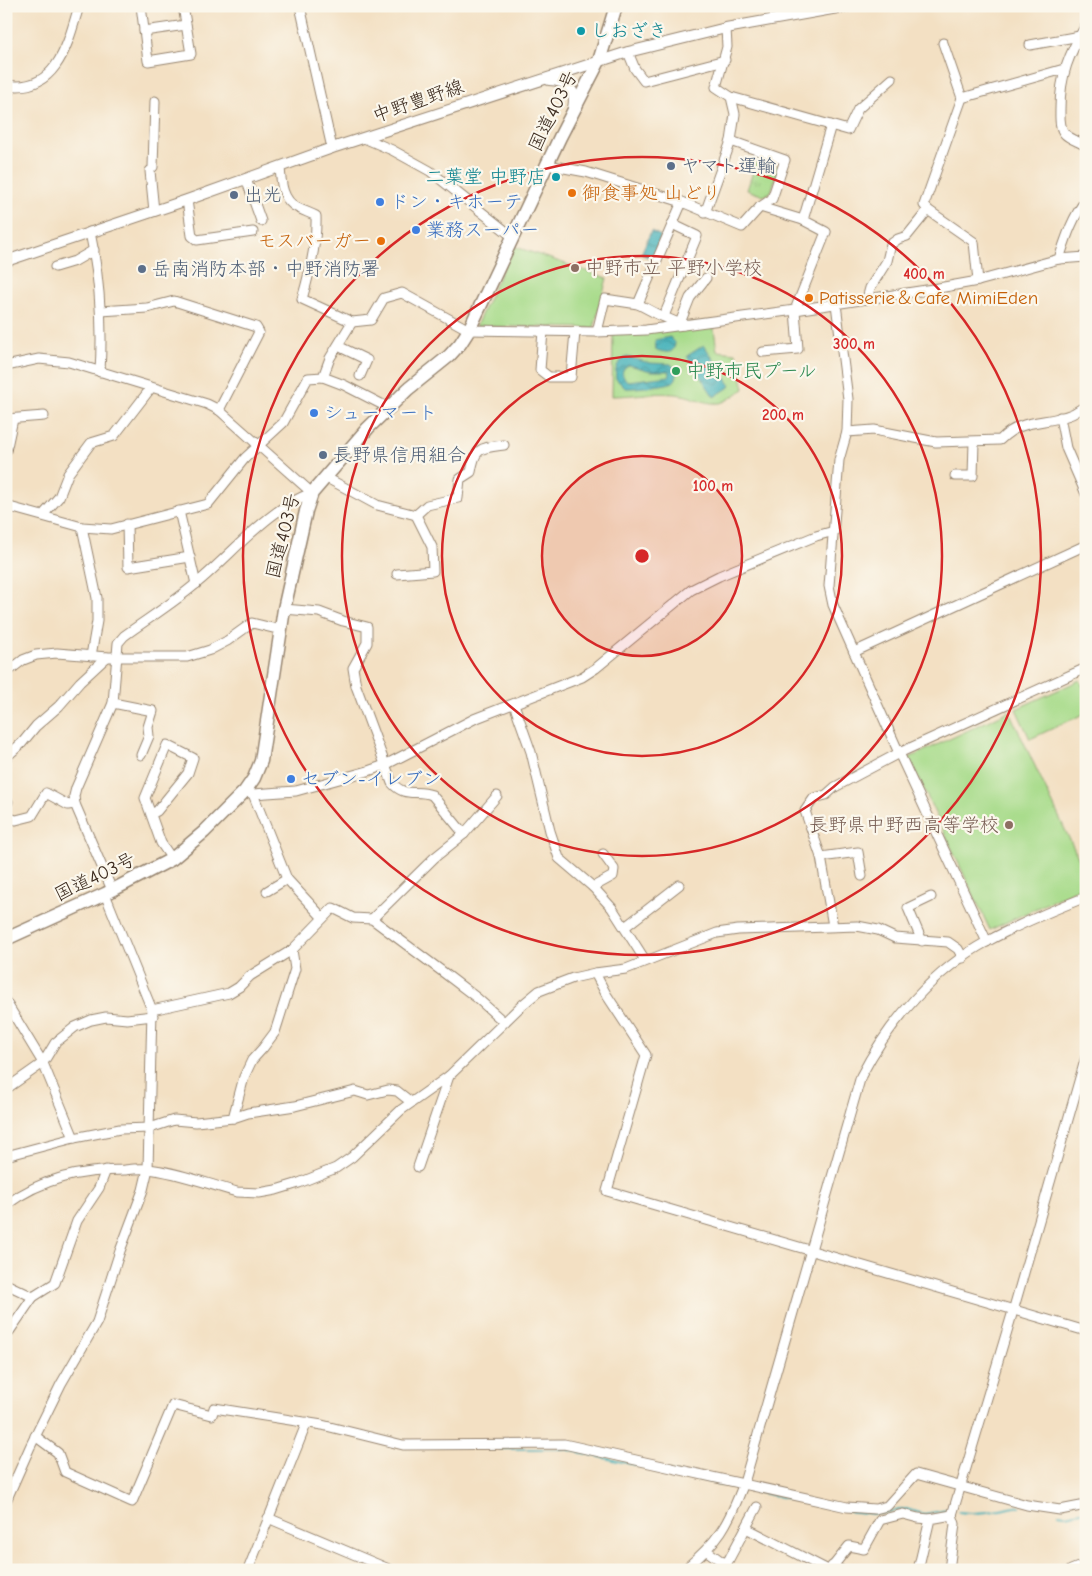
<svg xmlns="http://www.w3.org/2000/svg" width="1092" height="1576" viewBox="0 0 1092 1576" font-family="'Comic Neue','Klee One',sans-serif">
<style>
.park{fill:url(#park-tufts);stroke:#718254}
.garden{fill:#a7db8a;stroke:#718254}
.water{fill:url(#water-waves);stroke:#3c6c6b;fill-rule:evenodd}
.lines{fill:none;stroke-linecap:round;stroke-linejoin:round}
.stream{stroke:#3eafb8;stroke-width:2}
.minor-casing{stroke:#978570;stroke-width:11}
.major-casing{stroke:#978570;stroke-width:12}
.highway-casing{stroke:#978570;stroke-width:15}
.minor{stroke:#fff;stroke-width:9}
.major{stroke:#fff;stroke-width:10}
.highway{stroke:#fff;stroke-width:12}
.ring{fill:none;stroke:#d62828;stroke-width:2.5}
.culture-dot{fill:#0f9aa8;stroke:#fbf7ec;stroke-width:2}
.service-dot{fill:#5c6f8a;stroke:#fbf7ec;stroke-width:2}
.food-dot{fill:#e8710a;stroke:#fbf7ec;stroke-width:2}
.shop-dot{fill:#3f7fe0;stroke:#fbf7ec;stroke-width:2}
.education-dot{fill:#8d6e63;stroke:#fbf7ec;stroke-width:2}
.leisure-dot{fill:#2e9e5b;stroke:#fbf7ec;stroke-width:2}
.labels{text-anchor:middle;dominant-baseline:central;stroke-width:4.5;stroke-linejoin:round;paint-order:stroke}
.culture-label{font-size:19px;fill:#0d838f;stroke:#fbf7ec;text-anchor:start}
.street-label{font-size:19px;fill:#3b2a1e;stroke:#fbf7ec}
.service-label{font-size:19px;fill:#4e5e75;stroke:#fbf7ec;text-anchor:start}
.food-label{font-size:19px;fill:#c56008;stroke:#fbf7ec;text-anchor:start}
.shop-label{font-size:19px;fill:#366cbe;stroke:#fbf7ec;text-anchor:start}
.education-label{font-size:19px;fill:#785e54;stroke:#fbf7ec;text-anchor:start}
.leisure-label{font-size:19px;fill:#27864d;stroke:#fbf7ec;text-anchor:start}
.centre{fill:#d62828;stroke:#fbf7ec;stroke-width:2.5}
.ring-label{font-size:15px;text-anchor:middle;font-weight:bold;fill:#d62828;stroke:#fbf7ec;stroke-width:4.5;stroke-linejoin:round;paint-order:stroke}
</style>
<defs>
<pattern id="park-tufts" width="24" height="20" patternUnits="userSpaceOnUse" patternTransform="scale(1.25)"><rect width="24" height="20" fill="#a7db8a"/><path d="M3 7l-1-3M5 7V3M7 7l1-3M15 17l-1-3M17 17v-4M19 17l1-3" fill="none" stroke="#91bc77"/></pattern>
<pattern id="water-waves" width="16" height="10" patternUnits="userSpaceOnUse" patternTransform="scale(1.25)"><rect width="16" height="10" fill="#3eafb8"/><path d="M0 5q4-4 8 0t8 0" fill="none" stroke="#358f95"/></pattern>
</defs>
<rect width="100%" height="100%" fill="#fbf7ec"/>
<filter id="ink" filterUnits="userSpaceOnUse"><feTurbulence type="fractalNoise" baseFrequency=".02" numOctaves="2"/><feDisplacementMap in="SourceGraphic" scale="10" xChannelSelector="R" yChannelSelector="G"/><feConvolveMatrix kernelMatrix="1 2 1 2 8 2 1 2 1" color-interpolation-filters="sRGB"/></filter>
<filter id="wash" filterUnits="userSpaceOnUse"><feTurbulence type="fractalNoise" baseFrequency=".0096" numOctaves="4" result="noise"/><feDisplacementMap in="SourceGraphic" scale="20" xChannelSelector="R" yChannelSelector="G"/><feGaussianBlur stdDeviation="1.12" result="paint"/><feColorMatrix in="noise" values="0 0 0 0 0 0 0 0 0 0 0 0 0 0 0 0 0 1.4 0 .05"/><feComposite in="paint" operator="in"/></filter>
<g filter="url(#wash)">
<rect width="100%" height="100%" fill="#f3e0c3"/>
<path class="park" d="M757,159l22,8 -8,25 -7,4 -17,-6z"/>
<g class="garden">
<path d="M513,246l94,32 -13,50 -118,-2z"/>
<path d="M713,321l4,30 19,2 8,36c-7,4 -16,12 -24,14 -13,2 -26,-6 -38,-8 -23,-4 -47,1 -70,1l1,-64z"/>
<path d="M1080,680l6,13v20l-56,26 -14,-30z"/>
<path d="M1009,711l77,163v11l-96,45 -81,-172z"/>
</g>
<g class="water">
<path d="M651,231l10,5 -9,23 -11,-5z"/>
<path d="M670,337l5,6c-1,13 -10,9 -19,7l-1,-10z"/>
<path d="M704,345l27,41 -17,11 -27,-41z"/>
<path d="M627,357l23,6 21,1 6,7c0,4 0,8 -4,11 -5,3 -41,7 -48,6l-9,-9c-2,-11 2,-18 11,-22zM629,365l22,6h18l1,3 -1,2 -41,5c-8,-5 -7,-13 1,-16z"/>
</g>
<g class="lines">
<g class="stream">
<path d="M500,1449h65l168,38"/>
<path d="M749,1490l83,18"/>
<path d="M847,1511l29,3 30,-5 18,5 24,-4"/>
<path d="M959,1512c14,2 27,1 41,-2 7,-1 12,-4 20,-3"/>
<path d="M1059,1514l6,1 21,-4"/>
</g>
</g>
</g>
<g filter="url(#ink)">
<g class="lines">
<g class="minor-casing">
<g id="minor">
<path d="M141,6l7,55 43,-7 -8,-48"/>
<path d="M300,6l32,142"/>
<path d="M1086,25c-17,29 -26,50 -26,84 0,8 -1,19 5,25 5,5 15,8 21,12"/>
<path d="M144,31l42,-6"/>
<path d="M943,43l19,55"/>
<path d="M1030,45l50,-9"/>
<path d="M628,52l7,17 9,12 81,-21"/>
<path d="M6,85c51,9 62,-42 73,-79"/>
<path d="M6,95l7,-9"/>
<path d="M731,97l117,33 10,-21 34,-30"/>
<path d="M364,138l28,12 38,21 83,66"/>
<path d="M548,165l38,7 96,30 60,25 18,-20 12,-8 13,-39 -54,-19 4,-27 -4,-17 -15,-10 11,-40 -1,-19"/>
<path d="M153,167l2,-66"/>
<path d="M280,167c1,15 2,34 18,41 6,3 12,5 18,8 1,27 -6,56 -14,83l50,23 19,-2 13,-22 18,-5 67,37 128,2 49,-2 149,-20 138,-21 45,-8 81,-22 27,-2"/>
<path d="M150,171l4,40"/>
<path d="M246,179l15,42"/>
<path d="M187,200l5,36 5,4 56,-8"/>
<path d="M760,207l43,13 28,-95"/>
<path d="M928,210l46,32 4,39"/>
<path d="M705,213l26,-72"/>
<path d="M90,232c10,48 13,92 10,140"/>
<path d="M1059,259c7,-21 13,-41 27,-59"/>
<path d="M55,267l20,-6 19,-11"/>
<path d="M867,299l3,-11 17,-27 4,-17 7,-5 9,-3 21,-26 -4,-5 38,-107 102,-29"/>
<path d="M638,304l44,-102"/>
<path d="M836,304l12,95 -1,33 -8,28 -10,126 4,19 66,148 88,189"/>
<path d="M101,311l46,-3 27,-7 82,26 3,5 -40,78"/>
<path d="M664,316l33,-80 -25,-12"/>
<path d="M680,323l10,-25 16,-20"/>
<path d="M543,331l-3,39 9,7h22l4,-45"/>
<path d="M597,332l8,-33 33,5 19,10 26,11"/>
<path d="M338,346l29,14 -7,16"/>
<path d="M763,352l35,-3 -3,-39 31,-78 -23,-12"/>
<path d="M6,366l33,-7 30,3 138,42 12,6 93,83c-42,14 -80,61 -114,89 -23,20 -49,36 -74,54l-6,7 -5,60 -37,85 -2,8 1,8 37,86"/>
<path d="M323,377l21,8 45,23"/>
<path d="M1060,417l6,31 20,46"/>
<path d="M6,419l38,-3"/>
<path d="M847,432l27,-2 62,12 64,-2c22,-23 46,-15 72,-26 5,-2 9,-6 14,-8"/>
<path d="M6,451l7,-32"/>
<path d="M955,476h18l1,-34"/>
<path d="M325,477l52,28 39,10 11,-10 31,-7 2,-19 11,-7c4,-25 9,-24 33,-27"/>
<path d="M6,506l76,21 29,2 97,-25 37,-46 38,-35 25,-45 15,-1 7,-19 22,-36"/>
<path d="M179,511l17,73"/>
<path d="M43,515l16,-18 9,-23 23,-31 23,-7 37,-48"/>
<path d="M127,524l1,43 62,-10"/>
<path d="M82,527l15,71v23l-6,35"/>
<path d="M397,574l36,-3 -1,-24 -16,-32"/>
<path d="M284,609l35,3 24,9 24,6v16l-14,25 3,18 36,97c13,15 24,6 40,12l32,39"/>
<path d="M854,652l232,-107"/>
<path d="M6,673l17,-13 13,-5 21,-2 50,4h80l23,-7 17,-9 25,-18 29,7"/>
<path d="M113,703l40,8 -5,16 1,9 -8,19"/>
<path d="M514,704l17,48 19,79 9,27 34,29"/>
<path d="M6,757l16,-14 14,-17 23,-20 21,-24 27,-25"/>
<path d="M245,791l8,3 43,-3 72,-20 17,-6 89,-46 108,-42 14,-9 95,-78 28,-14 97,-40 18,-5"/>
<path d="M253,794l34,85 36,39"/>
<path d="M6,801l2,1 -2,3"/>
<path d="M151,814l6,-3 31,-38 5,-15 -26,-13 -22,53 16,45 11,16"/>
<path d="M6,817l10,3 16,-4 14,-23 22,12 7,-1"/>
<path d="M603,854l11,15 -1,7 -20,11 19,21 33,52"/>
<path d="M821,857l37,-5 4,24"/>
<path d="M267,891l20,-12"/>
<path d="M372,919l62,-61 30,-24 33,-38"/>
<path d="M833,926l-12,-69 -16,-46 9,-13 12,-3 9,-8 64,-34 187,-85"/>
<path d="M625,927l54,-42"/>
<path d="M922,941l-14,-33 23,-11"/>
<path d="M595,973l11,21 40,61 -39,136 479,140"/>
<path d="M6,1002l37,61 31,75"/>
<path d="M152,1010l77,-17 10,-6 11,-11 42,-26 41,-42 20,10 19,1 67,50 38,29 27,24"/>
<path d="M6,1089l37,-26 12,-20 20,-16 16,-7 15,-3 21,2 26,-3"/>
<path d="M233,1118l15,-5 47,-7 60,-15 13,4 20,-5 9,1 14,11"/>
<path d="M6,1156l68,-18 46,-9 30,-1 24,-8 22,2 37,-4 11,-41 8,-17 11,-12 12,-16 20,-63 -3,-19"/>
<path d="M418,1167l31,-91"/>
<path d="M6,1205c36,-27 75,-35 119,-35 7,-1 15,-2 23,-1 29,3 60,15 89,23l22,1 17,-3 23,-7 37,-15 16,-11 49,-47 48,-34 72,-70 18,-15 34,-13 22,-5 31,-4 91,-36 21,-3 119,-4 21,4 17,8 53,4 10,7 5,9"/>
<path d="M6,1284l27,13"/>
<path d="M6,1336l27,-39 22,-14 22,-62 22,-33 7,-18"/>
<path d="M35,1436l23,17 7,19 67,30 41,-97 39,10 2,-7 108,17 81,20 161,-1 283,63 28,2 12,-3 29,-32 111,31 33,5 26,-5"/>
<path d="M6,1501l24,-54 31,-63 36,-62 23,-71 23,-61 5,-21 4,-159 -47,-116"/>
<path d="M268,1518l123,52"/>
<path d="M746,1528l82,42"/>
<path d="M707,1551l14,10 6,2 30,-56"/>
<path d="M832,1566l9,4"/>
<path d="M248,1570l59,-148"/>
<path d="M684,1570c35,-29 44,-45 60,-87l117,-407c28,-54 73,-106 127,-135 31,-17 65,-31 98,-44"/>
<path d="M830,1570l19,-24 15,3 16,-29 23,-6 15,4 12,1 22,-4 61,-204 73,-254"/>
<path d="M918,1570l12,-51"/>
<path d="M949,1570l6,-46 -3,-9"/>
<path d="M1071,1570l15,-6"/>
</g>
</g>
<g class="major-casing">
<g id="major">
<path d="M549,80c19,1 28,9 24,29"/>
<path d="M6,261l181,-61 145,-52 296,-96 98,-24 123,-22"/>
</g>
</g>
<g class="highway-casing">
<path id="highway" d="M6,939l99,-45 67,-35 32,-27 41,-41 9,-13 7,-17 23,-152 22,-98 6,-18 56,-65 40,-39 41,-33 11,-12 9,-14 91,-193 39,-76 17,-55"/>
</g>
<use href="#minor" class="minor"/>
<use href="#major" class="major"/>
<use href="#highway" class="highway"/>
</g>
</g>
<circle cx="642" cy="556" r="100" fill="#d62828" fill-opacity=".12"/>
<g class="ring">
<circle cx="642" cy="556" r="100"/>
<circle cx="642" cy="556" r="200"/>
<circle cx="642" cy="556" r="300"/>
<circle cx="642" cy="556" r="399"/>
</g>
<g class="culture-dot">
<circle cx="581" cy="31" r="5"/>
<circle cx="556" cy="177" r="5"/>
</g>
<g class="service-dot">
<circle cx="671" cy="166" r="5"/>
<circle cx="234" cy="195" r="5"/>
<circle cx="142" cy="269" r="5"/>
<circle cx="323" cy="455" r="5"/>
</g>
<g class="food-dot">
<circle cx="572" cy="193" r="5"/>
<circle cx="381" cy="241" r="5"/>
<circle cx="809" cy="298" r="5"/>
</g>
<g class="shop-dot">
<circle cx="380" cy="202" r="5"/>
<circle cx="416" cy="230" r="5"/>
<circle cx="314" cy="413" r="5"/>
<circle cx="291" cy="779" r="5"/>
</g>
<g class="education-dot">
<circle cx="575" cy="268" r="5"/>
<circle cx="1009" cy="825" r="5"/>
</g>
<circle class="leisure-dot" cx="676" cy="371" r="5"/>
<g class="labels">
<g class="culture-label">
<text x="591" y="31">しおざき</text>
<text x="546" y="177" text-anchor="end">二葉堂 中野店</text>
</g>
<g class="street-label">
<text transform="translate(418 101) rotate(-19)">中野豊野線</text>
<text transform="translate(553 111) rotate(-64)">国道403号</text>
<text transform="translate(283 536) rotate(-76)">国道403号</text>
<text transform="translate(95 877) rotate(-26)">国道403号</text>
</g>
<g class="service-label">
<text x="681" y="166">ヤマト運輸</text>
<text x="244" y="195">出光</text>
<text x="152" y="269">岳南消防本部・中野消防署</text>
<text x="333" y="455">長野県信用組合</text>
</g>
<g class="food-label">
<text x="582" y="193">御食事処 山どり</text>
<text x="371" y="241" text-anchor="end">モスバーガー</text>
<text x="819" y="298">Patisserie＆Cafe MimiEden</text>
</g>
<g class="shop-label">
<text x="390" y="202">ドン・キホーテ</text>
<text x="426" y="230">業務スーパー</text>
<text x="324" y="413">シューマート</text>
<text x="301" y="779">セブン-イレブン</text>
</g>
<g class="education-label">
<text x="585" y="268">中野市立 平野小学校</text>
<text x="999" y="825" text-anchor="end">長野県中野西高等学校</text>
</g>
<g class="leisure-label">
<text x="686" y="371">中野市民プール</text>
</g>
</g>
<circle cx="642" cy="556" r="8" class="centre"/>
<g class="ring-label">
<text x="924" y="279">400 m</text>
<text x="854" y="349">300 m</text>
<text x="783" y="420">200 m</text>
<text x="713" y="491">100 m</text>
</g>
<rect width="1092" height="1576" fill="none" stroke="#fbf7ec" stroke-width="25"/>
</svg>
